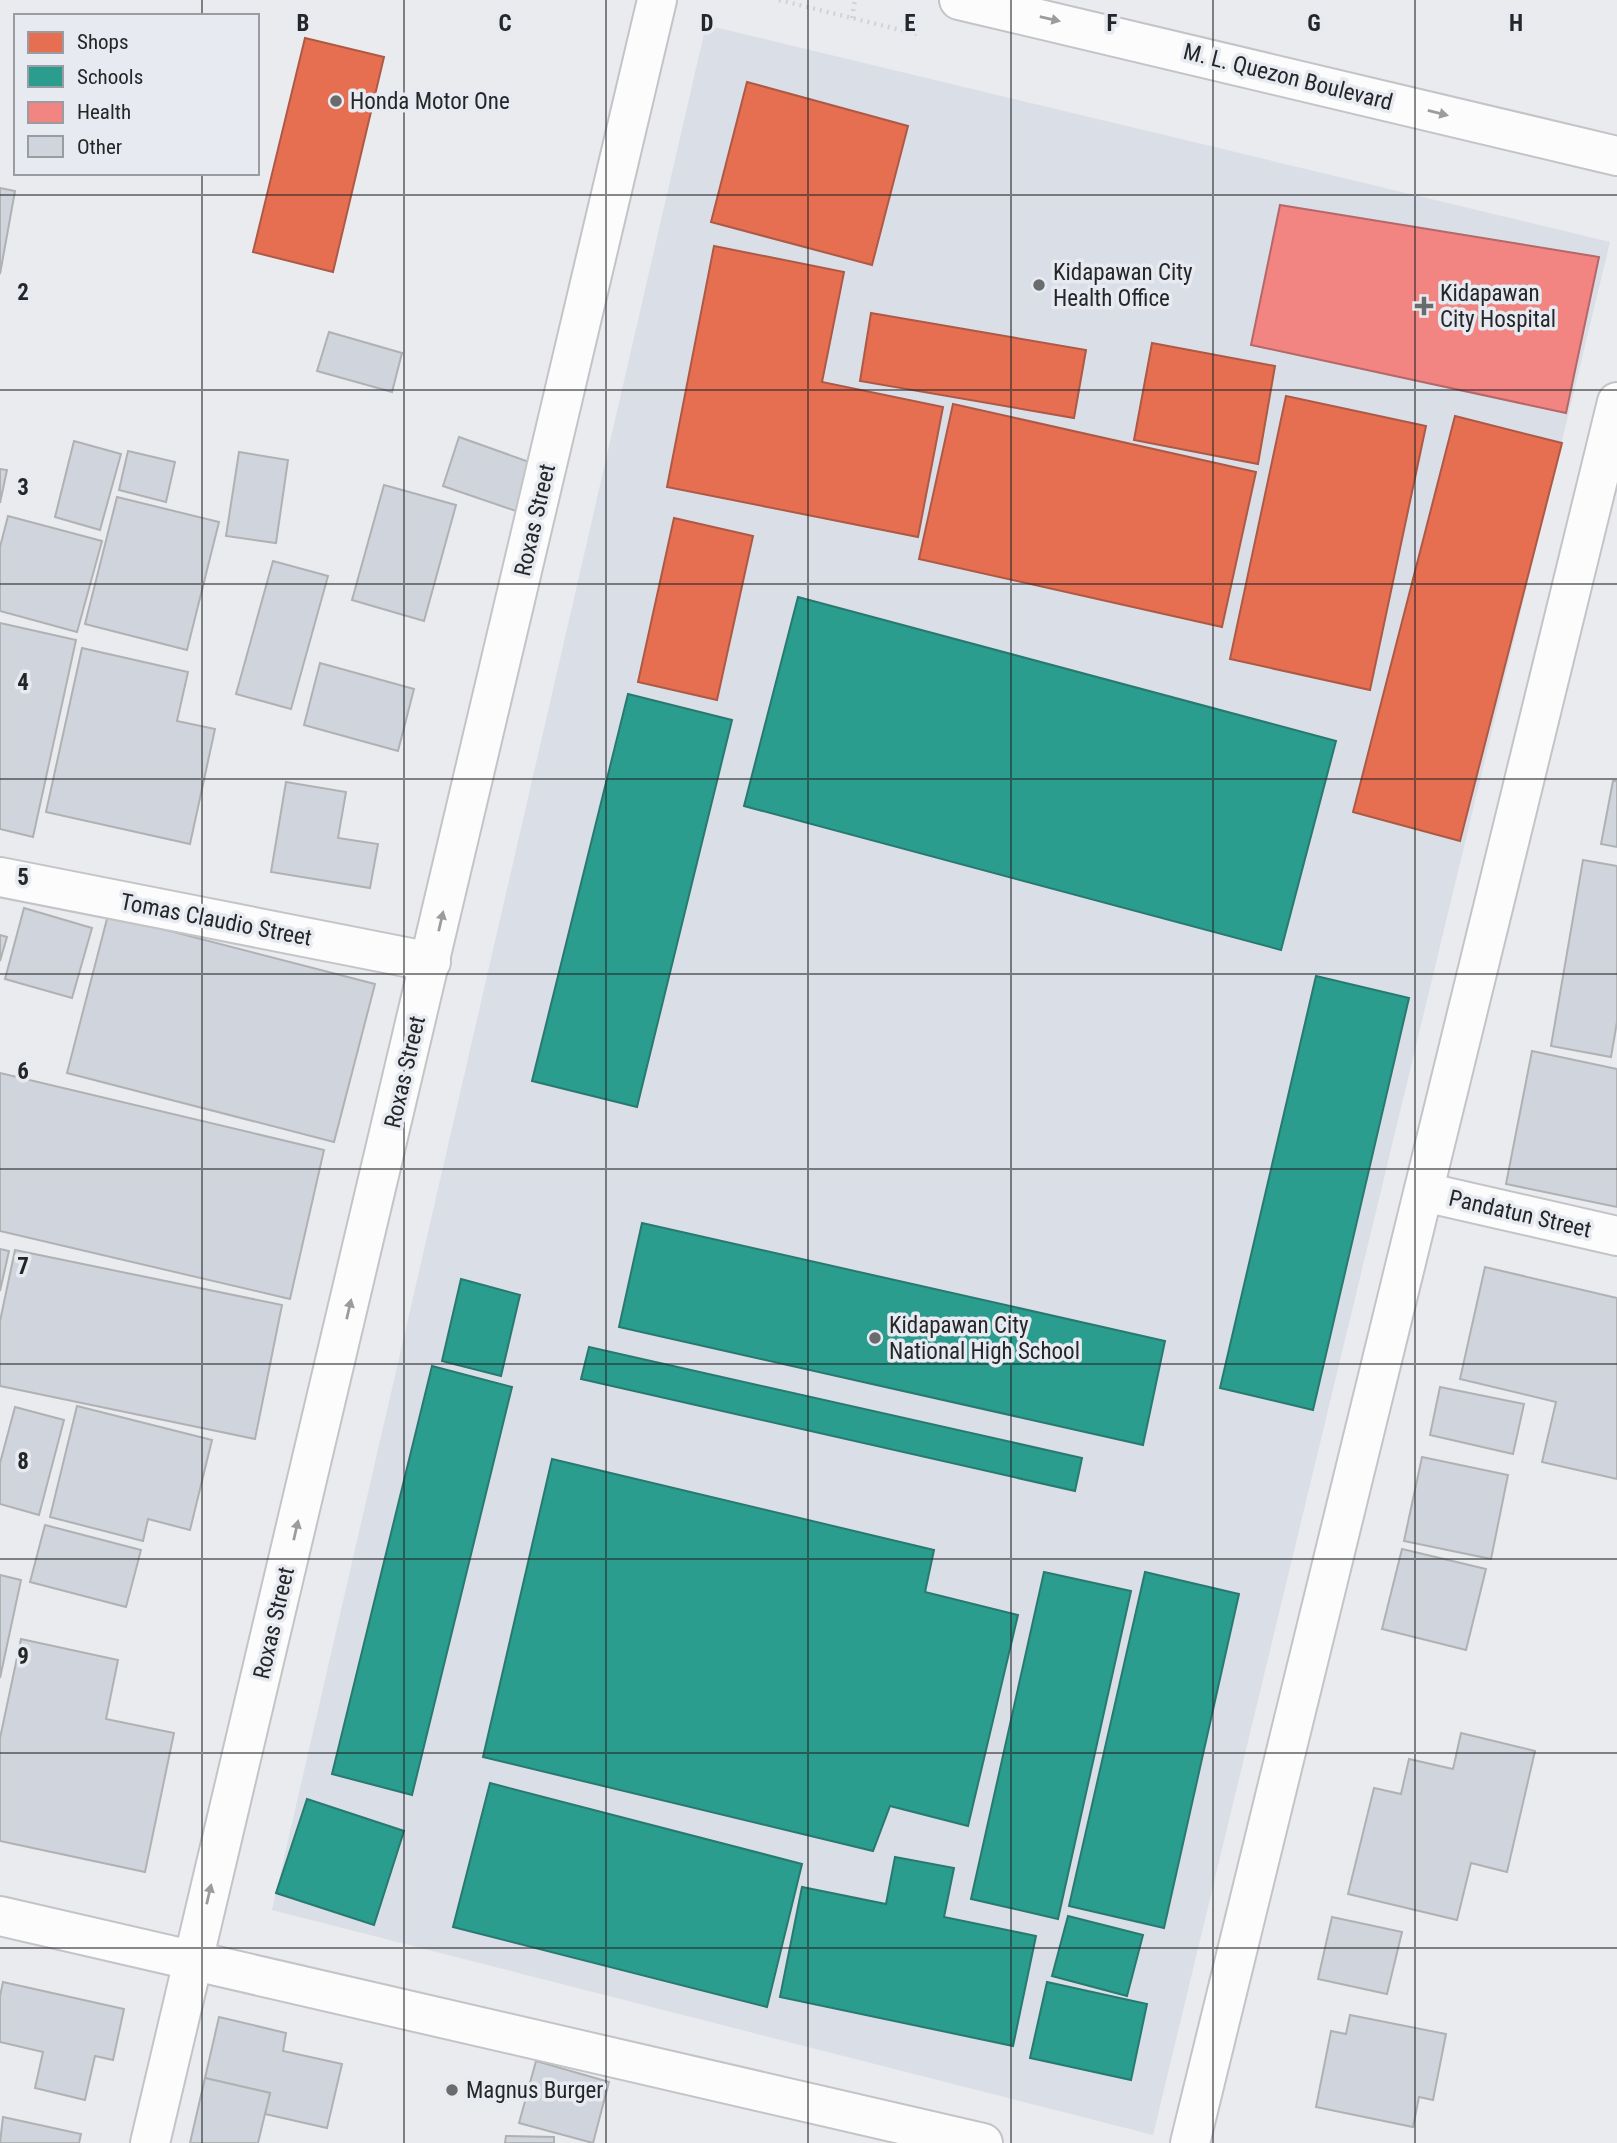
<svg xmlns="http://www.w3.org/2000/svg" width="1617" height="2143" viewBox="0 0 1617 2143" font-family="'Roboto Condensed',sans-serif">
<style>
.built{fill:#dadee6}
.shops{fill:#e76f51;stroke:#ad5945;stroke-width:2}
.schools{fill:#2a9d8f;stroke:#287970;stroke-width:2}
.health{fill:#f28482;stroke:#b46867;stroke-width:2}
.building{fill:#d0d4dd;stroke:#afb1b3;stroke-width:2}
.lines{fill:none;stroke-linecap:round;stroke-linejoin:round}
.minor-casing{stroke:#c4c4c7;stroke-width:42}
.highway-casing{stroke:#c4c4c7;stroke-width:42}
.path{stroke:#d3d3d4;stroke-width:4.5;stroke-dasharray:2 5;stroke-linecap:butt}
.minor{stroke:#fcfcfc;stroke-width:38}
.highway{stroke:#fcfcfc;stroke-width:38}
.oneway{fill:#9b9c9d}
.grid{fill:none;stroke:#252628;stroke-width:2;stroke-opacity:0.55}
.poi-dot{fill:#6a6b6d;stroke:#e7eaf0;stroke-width:2.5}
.labels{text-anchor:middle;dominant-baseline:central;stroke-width:7;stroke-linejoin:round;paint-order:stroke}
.street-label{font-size:23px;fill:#252628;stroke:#e7eaf0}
.poi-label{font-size:23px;fill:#252628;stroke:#e7eaf0;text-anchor:start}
.grid-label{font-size:23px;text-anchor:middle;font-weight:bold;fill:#252628;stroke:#e7eaf0;stroke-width:7;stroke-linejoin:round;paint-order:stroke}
</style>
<rect width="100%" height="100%" fill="#e9ebee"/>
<path class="built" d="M706,25l904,217 -457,1893 -881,-225z"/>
<g class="shops">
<path d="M305,38l79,19 -51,215 -80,-20z"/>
<path d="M747,82l161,44 -36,139 -161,-43z"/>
<path d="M714,246l130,26 -22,110 121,25 -25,130 -251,-50z"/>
<path d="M871,313l215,37 -12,68 -214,-37z"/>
<path d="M1152,343l123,23 -17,98 -124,-24z"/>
<path d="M1286,396l140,30 -56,264 -140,-31z"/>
<path d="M953,404l303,68 -34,155 -303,-68z"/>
<path d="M1455,416l107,27 -102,398 -107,-29z"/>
<path d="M674,518l79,18 -36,164 -79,-18z"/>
</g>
<g class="schools">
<path d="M798,597l538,144 -55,209 -537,-144z"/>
<path d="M628,694l104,26 -95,387 -105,-26z"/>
<path d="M1316,976l93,22 -96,412 -93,-22z"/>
<path d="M642,1223l523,118 -22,104 -524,-118z"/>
<path d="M461,1279l59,16 -19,81 -59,-15z"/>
<path d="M589,1347l493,111 -7,33 -494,-112z"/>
<path d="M432,1366l80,21 -100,408 -80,-21z"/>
<path d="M552,1459l382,91 -9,42 93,23 -50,211 -78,-20 -17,45 -390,-94z"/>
<path d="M1044,1572l87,19 -73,328 -87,-20z"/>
<path d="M1145,1572l94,22 -75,334 -95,-22z"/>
<path d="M490,1783l312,81 -35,143 -314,-80z"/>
<path d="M307,1799l97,32 -30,94 -98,-32z"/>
<path d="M895,1857l59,11 -10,49 92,19 -23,110 -233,-49 22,-110 84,17z"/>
<path d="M1068,1916l75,19 -16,61 -75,-20z"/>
<path d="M1047,1982l100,22 -16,76 -101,-22z"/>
</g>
<path class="health" d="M1280,205l319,52 -33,156 -315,-68z"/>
<g class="building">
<path d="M0,188l15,3 -15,83z"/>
<path d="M329,332l73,21 -10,39 -75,-21z"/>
<path d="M459,437l73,26 -16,48 -73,-25z"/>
<path d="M74,441l47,13 -21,76 -45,-13z"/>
<path d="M128,451l47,11 -9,40 -47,-12z"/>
<path d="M239,452l49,8 -12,83 -50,-7z"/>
<path d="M0,469l7,1 -7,33z"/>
<path d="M384,485l72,20 -32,116 -72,-21z"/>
<path d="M117,497l102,25 -32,128 -102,-26z"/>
<path d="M8,516l94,25 -25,91 -77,-21v-64z"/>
<path d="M273,561l55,15 -37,133 -55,-15z"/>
<path d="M0,623l76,17 -43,197 -33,-8z"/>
<path d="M82,648l106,24 -11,49 38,8 -25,115 -144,-32z"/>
<path d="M320,663l94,26 -16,62 -94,-26z"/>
<path d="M1613,781h4v66l-16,-3z"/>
<path d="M286,782l60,10 -8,46 40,6 -8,44 -99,-16z"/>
<path d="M1583,860l34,6v156l-6,35 -60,-11z"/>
<path d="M24,908l68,20 -20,70 -67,-19z"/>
<path d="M108,915l267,69 -41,158 -267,-69z"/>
<path d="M0,935l7,2 -7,24z"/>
<path d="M1532,1051l85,18v138l-111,-23z"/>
<path d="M0,1073l324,77 -34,149 -290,-68z"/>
<path d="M0,1249l9,2 -9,40z"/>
<path d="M15,1250l267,55 -27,134 -255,-53v-65z"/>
<path d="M1485,1267l132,31v181l-75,-17 14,-60 -96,-23z"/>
<path d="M1440,1387l84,17 -11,50 -83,-19z"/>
<path d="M77,1406l135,34 -22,90 -42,-11 -5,22 -93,-24z"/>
<path d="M15,1407l49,13 -25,95 -39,-11v-41z"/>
<path d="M1422,1457l86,18 -17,84 -87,-18z"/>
<path d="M45,1525l96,25 -15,57 -96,-25z"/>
<path d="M1402,1549l84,20 -20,81 -84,-21z"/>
<path d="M0,1575l21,5 -21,98z"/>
<path d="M21,1639l97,21 -12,59 68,14 -29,139 -145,-31v-103z"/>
<path d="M1461,1733l74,18 -28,121 -36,-9 -14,57 -109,-26 26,-106 27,6 8,-35 44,10z"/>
<path d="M1332,1917l70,15 -15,62 -69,-15z"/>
<path d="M3,1982l121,27 -11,51 -18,-4 -10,44 -50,-12 8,-36 -43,-10v-46z"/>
<path d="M1350,2015l96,19 -13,66 -14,-3 -6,30 -97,-20 15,-76 15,3z"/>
<path d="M219,2017l67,16 -3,18 59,13 -15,64 -62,-14 5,-21 -65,-15z"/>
<path d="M536,2061l73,21 -16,61 -74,-20z"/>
<path d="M205,2078l65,15 -12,50h-68z"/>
<path d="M3,2117l78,17 -2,9h-79z"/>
<path d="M506,2136l48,1v6h-49z"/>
</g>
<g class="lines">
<g class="minor-casing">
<g id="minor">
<path d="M0,877l431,85"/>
<path d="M1424,1192l193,44"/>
<path d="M0,1916l983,227"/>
<path d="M150,2143l507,-2143"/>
<path d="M1190,2143l427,-1741"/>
</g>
</g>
<g class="highway-casing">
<path id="highway" d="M959,0l658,156"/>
</g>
<g class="path">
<path d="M779,0l142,35"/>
<path d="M852,18l3,-18"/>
</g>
<use href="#minor" class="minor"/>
<use href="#highway" class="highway"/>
</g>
<defs><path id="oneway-solid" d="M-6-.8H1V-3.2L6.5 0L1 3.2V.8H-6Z" transform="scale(1.75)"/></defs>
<g class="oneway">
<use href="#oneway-solid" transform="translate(1050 19) rotate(13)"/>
<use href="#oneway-solid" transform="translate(1438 113) rotate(14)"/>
<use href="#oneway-solid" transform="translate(441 921) rotate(-77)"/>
<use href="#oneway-solid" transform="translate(349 1309) rotate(-77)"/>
<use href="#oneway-solid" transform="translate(296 1530) rotate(-77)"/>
<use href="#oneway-solid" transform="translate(209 1894) rotate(-77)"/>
</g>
<path class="grid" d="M202,0v16M404,0v2143M606,0v2143M808,0v2143M1011,0v2143M1213,0v2143M1415,0v2143M202,173v1970M0,195h1617M0,390h1617M0,584h1617M0,779h1617M0,974h1617M0,1169h1617M0,1364h1617M0,1559h1617M0,1753h1617M0,1948h1617"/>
<g class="poi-dot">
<circle cx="336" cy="101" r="7"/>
<circle cx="1039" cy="285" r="7"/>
<path d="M1420.5 295.5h7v7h7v7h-7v7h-7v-7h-7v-7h7z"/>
<circle cx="875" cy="1338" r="7"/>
<circle cx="452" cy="2090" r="7"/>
</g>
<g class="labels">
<g class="street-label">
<text transform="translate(1288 77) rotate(14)">M. L. Quezon Boulevard</text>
<text transform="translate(535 520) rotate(-77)">Roxas Street</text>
<text transform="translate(216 920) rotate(11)">Tomas Claudio Street</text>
<text transform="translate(405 1072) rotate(-77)">Roxas Street</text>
<text transform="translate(1520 1214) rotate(13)">Pandatun Street</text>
<text transform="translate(274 1623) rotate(-77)">Roxas Street</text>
</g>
<g class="poi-label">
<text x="350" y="101">Honda Motor One</text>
<text x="1053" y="272">Kidapawan City<tspan x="1053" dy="26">Health Office</tspan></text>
<text x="1440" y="293">Kidapawan<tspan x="1440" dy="26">City Hospital</tspan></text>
<text x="889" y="1325">Kidapawan City<tspan x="889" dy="26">National High School</tspan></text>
<text x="466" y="2090">Magnus Burger</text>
</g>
</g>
<g class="grid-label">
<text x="303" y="31">B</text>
<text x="505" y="31">C</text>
<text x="707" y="31">D</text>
<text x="910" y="31">E</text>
<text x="1112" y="31">F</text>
<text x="1314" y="31">G</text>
<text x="1516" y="31">H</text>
<text x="23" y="300">2</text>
<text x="23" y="495">3</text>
<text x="23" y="690">4</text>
<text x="23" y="885">5</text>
<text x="23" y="1079">6</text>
<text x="23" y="1274">7</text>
<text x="23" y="1469">8</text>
<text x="23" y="1664">9</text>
</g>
<rect x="14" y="14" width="245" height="161" fill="#e7eaf0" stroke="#999ca0" stroke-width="2"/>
<rect x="28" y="32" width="35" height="21" fill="#e76f51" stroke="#999ca0" stroke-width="2"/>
<text x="77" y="49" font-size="21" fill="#252628">Shops</text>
<rect x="28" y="66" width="35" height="21" fill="#2a9d8f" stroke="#999ca0" stroke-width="2"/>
<text x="77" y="84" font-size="21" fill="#252628">Schools</text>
<rect x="28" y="102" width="35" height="21" fill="#f28482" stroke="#999ca0" stroke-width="2"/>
<text x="77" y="119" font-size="21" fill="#252628">Health</text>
<rect x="28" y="136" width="35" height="21" fill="#d0d4dd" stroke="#999ca0" stroke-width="2"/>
<text x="77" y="154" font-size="21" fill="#252628">Other</text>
</svg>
